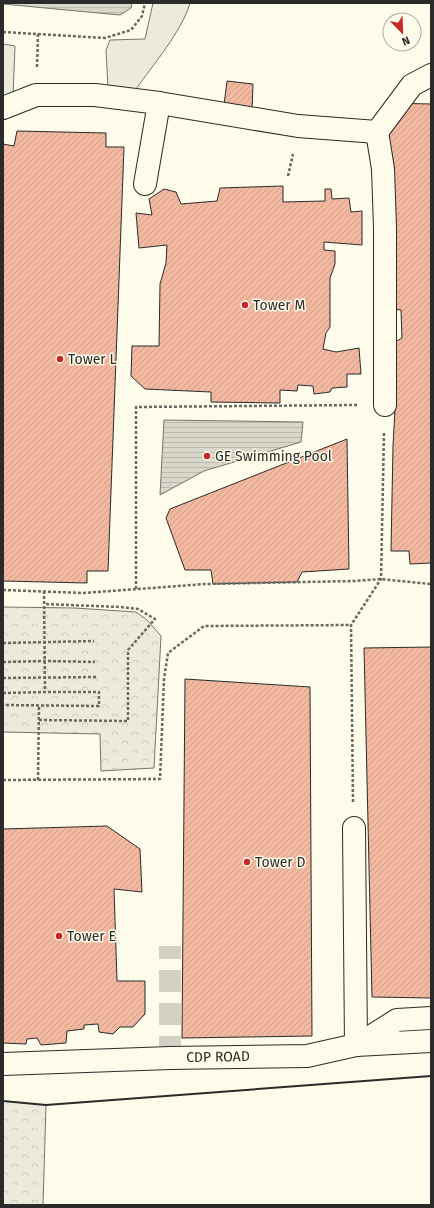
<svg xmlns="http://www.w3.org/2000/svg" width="434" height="1208" viewBox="0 0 434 1208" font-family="'Fira Sans',sans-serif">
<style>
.green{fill:#ecebdb;stroke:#74746e}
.forest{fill:url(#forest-crowns);stroke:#74746e}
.water{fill:url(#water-rules);stroke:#74746e}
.building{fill:url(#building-hatch);stroke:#2b2b2b}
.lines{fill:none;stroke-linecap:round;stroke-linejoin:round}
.minor-tunnel{stroke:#d3d1c4;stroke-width:22;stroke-dasharray:22 11;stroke-linecap:butt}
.minor-casing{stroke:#2b2b2b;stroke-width:24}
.path{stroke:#6a6964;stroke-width:2.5;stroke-dasharray:3 2;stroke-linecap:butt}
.minor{stroke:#fdfbea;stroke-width:22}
.wall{stroke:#2b2b2b;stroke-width:2}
.poi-dot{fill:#c62828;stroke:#fdfbea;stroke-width:1.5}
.labels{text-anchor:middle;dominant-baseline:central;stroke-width:3;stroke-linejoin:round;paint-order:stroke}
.poi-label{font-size:14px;fill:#2b2b2b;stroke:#fdfbea;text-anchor:start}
.street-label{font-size:14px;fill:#2b2b2b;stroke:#fdfbea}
</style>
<defs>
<pattern id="forest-crowns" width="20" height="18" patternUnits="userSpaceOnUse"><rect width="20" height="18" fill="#ecebdb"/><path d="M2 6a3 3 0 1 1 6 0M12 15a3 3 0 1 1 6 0" fill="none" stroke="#cbcabc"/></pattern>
<pattern id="water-rules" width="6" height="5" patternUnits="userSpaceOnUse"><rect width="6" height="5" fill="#d8d7c9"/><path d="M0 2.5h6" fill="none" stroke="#bab9ad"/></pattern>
<pattern id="building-hatch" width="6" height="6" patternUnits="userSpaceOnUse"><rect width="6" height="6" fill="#f2b8a0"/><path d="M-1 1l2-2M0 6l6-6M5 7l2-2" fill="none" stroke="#d09e8a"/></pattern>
</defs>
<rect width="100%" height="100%" fill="#fdfbea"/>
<g class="green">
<path d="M153,3h37c-8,28 -37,62 -54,86l-28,-1 -2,-38 4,-10 35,-1z"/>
<path d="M3,44l12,2 -2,50 -10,5z"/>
</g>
<g class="forest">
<path d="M3,607l72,1 61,4 11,8 14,16 -7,132 -53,3 -1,-37 -97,-2z"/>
<path d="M3,1101l43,4 -3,100h-40z"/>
</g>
<g class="water">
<path d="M3,3h129l-1,5 -11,7 -117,-11z"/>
<path d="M164,420l139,2 -2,20 -97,29 -44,24z"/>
</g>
<g class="building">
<path d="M227,81l26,3 -1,26 -28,-5z"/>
<path d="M388,103l43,1v459l-21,1 -1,-13h-18l2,-105 3,-56 -3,-47 9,-5 -1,-28 -9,-1z"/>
<path d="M17,131l89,2v14h18l-16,424h-21v12l-84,-2v-437l11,2z"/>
<path d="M283,186v16l42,-1v-12h6l1,10 17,-1 2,14 11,-1v34l-38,-3v8l11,1v13l-5,14v49l-4,6 -3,16 13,3 23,-4 2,26h-14v13l-15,1 -2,4 -16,2 -1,-8 -15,-1 -1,6 -17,-1v13l-69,-1v-10l-66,-3 -14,-13 1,-30h27l1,-62 6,-21 1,-18 -28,3 -3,-35 16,2 -3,-16 15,-10 12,3 5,12 36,-3 3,-13z"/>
<path d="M347,439l2,130 -47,3 -5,10 -84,2 -2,-14h-26l-19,-52 4,-9z"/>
<path d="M431,647v351l-59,-1 -8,-349z"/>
<path d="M185,679l125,8 2,349 -130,2z"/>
<path d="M107,826l33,23 2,43 -28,-3 3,92h28v33l-12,13h-13l-7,7 -14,-2 -1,-8 -14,1v4l-17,2 -1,12 -25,2 -4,-7 -10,1 -1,5 -23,-1v-214z"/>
</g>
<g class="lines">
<path class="minor-tunnel" d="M170,1058v-112"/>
<g class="minor-casing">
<g id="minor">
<path d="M3,108l33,-13h59l64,8 139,23 79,6 35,-47 19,-10"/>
<path d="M377,132l6,37 2,59v177"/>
<path d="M145,184l14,-81"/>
<path d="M354,828l2,217"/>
<path d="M359,1044l38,-24 34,-2"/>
<path d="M3,1064l167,-6 137,-2 49,-11 75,-4"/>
</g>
</g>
<g class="path">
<path d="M3,32l102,6 26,-8 11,-14 3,-13"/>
<path d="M37,67l1,-33"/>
<path d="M288,176l5,-22"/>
<path d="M136,589v-182l221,-2"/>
<path d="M3,590l81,3 121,-9 149,-3 27,-2 50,5"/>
<path d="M44,591l1,101"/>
<path d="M3,643l91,-2"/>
<path d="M3,662l42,-1 50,1"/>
<path d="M3,678l93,-1"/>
<path d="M3,693l42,-1h54v14l-96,-1"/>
<path d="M39,720l89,1v-71l27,-31 -17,-10 -18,-2 -76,-3"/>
<path d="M3,780l157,-1 4,-100 4,-26 36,-27 147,-1"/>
<path d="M38,780l1,-75"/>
<path d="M353,802l-2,-177 30,-46 3,-147"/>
</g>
<use href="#minor" class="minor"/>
<path class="wall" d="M3,1101l43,4 385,-29"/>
</g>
<g class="poi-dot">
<circle cx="245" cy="305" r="4"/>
<circle cx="60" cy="359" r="4"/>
<circle cx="207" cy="456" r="4"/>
<circle cx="247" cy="862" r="4"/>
<circle cx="59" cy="936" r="4"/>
</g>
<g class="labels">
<g class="poi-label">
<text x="253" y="305">Tower M</text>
<text x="68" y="359">Tower L</text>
<text x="215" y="456">GE Swimming Pool</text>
<text x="255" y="862">Tower D</text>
<text x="67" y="936">Tower E</text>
</g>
<g class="street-label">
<text transform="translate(218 1057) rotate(-1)">CDP ROAD</text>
</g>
</g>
<rect width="434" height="1208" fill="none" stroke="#2b2b2b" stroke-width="8"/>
<g transform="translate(402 32) rotate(157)"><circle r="19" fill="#fdfbea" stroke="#a9a89e"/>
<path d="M0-3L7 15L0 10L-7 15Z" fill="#c62828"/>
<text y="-6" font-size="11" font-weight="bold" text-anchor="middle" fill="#2b2b2b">N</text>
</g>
</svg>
